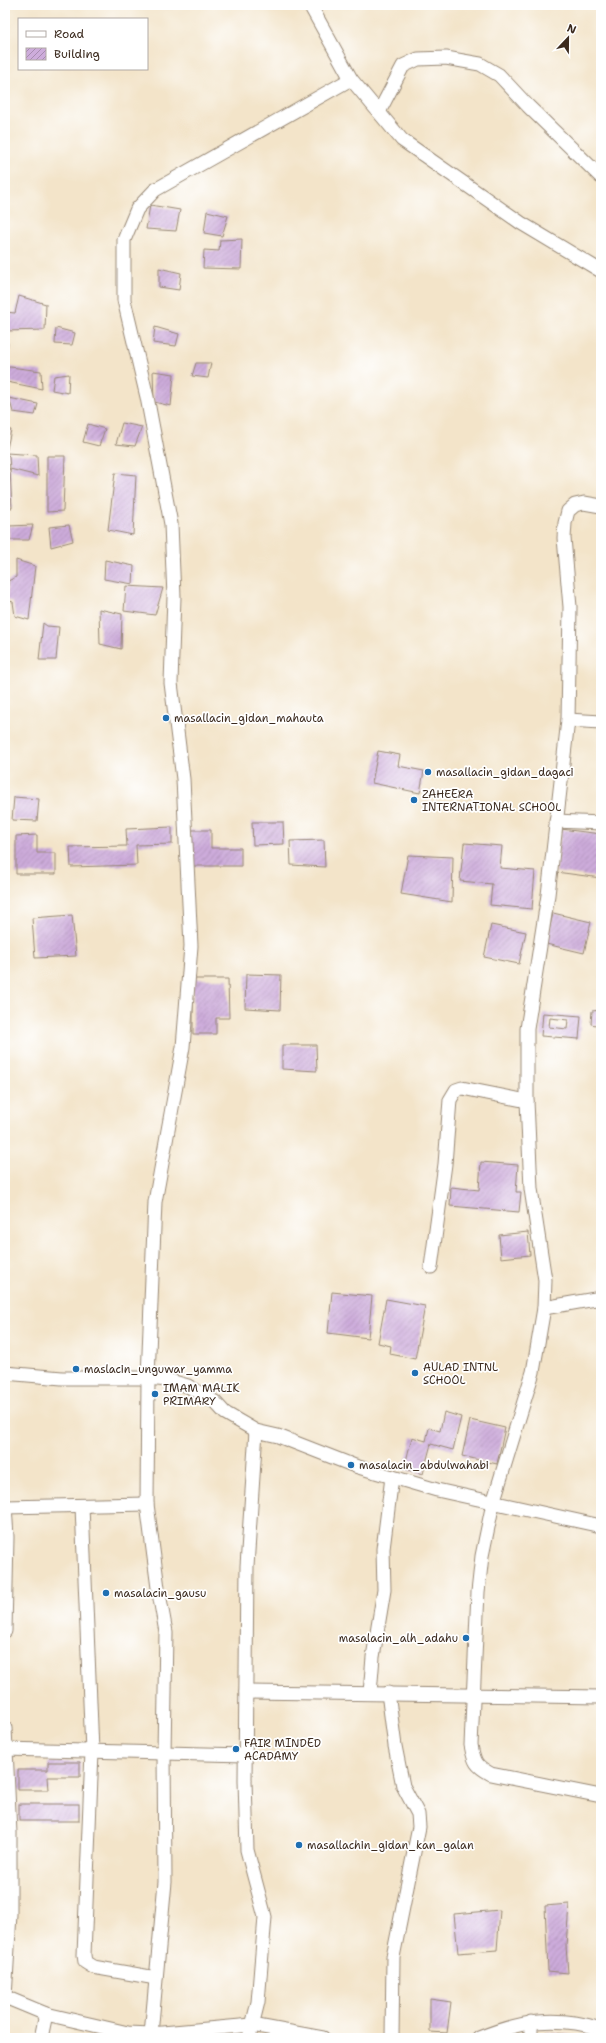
<svg xmlns="http://www.w3.org/2000/svg" width="606" height="2043" viewBox="0 0 606 2043" font-family="'Shantell Sans',sans-serif">
<style>
.building{fill:url(#building-hatch);fill-rule:evenodd}
.lines{fill:none;stroke-linecap:round;stroke-linejoin:round}
.street-casing{stroke:#978774;stroke-width:15}
.street{stroke:#fff;stroke-width:13}
.poi-dot{fill:#1f6fb2;stroke:#fff;stroke-width:1.5}
.labels{text-anchor:middle;dominant-baseline:central;stroke-width:3.5;stroke-linejoin:round;paint-order:stroke}
.poi-label{font-size:11px;fill:#3b2a1e;stroke:#fff;text-anchor:start}
</style>
<defs>
<pattern id="building-hatch" width="6" height="6" patternUnits="userSpaceOnUse"><rect width="6" height="6" fill="#cdacdb"/><path d="M-1 1l2-2M0 6l6-6M5 7l2-2" fill="none" stroke="#a88cb1"/></pattern>
</defs>
<rect width="100%" height="100%" fill="#fff"/>
<filter id="ink" filterUnits="userSpaceOnUse"><feTurbulence type="fractalNoise" baseFrequency=".025" numOctaves="2"/><feDisplacementMap in="SourceGraphic" scale="8" xChannelSelector="R" yChannelSelector="G"/><feConvolveMatrix kernelMatrix="1 2 1 2 8 2 1 2 1" color-interpolation-filters="sRGB"/></filter>
<filter id="wash" filterUnits="userSpaceOnUse"><feTurbulence type="fractalNoise" baseFrequency=".012" numOctaves="4" result="noise"/><feDisplacementMap in="SourceGraphic" scale="16" xChannelSelector="R" yChannelSelector="G"/><feGaussianBlur stdDeviation="0.9" result="paint"/><feColorMatrix in="noise" values="0 0 0 0 0 0 0 0 0 0 0 0 0 0 0 0 0 1.4 0 .05"/><feComposite in="paint" operator="in"/></filter>
<g filter="url(#wash)">
<rect width="100%" height="100%" fill="#f3e4c9"/>
<g id="blocks">
<g class="building">
<path d="M150,205l30,5 -4,21 -30,-2z"/>
<path d="M207,211l21,5 -6,20 -18,-3z"/>
<path d="M242,239l-1,30 -38,-1 1,-18 15,1 1,-11z"/>
<path d="M159,268l22,5 -2,17 -20,-3z"/>
<path d="M19,296l27,8 -1,26 -40,1v-19l10,1z"/>
<path d="M155,327l24,7 -3,12 -23,-3z"/>
<path d="M56,328l19,5 -3,12 -17,-1z"/>
<path d="M5,342l3,1 -2,17h-1z"/>
<path d="M196,363h15l-3,15 -16,-2z"/>
<path d="M10,367l31,4 1,18 -35,-7 -2,-14z"/>
<path d="M153,371l21,3 -3,32 -17,-4z"/>
<path d="M69,374l-1,19 -16,-3 2,-14z"/>
<path d="M9,398l29,6 -3,11 -22,-3z"/>
<path d="M122,423l20,4 -7,19 -19,-2z"/>
<path d="M88,424l17,5 -6,17 -16,-4z"/>
<path d="M5,429l6,1 -5,23h-1z"/>
<path d="M6,453l31,2 1,21 -28,-7 -1,-13z"/>
<path d="M47,456h18l-2,55 -16,1z"/>
<path d="M5,469h5l2,39 -7,-1z"/>
<path d="M115,473l21,2 -3,60 -25,-5z"/>
<path d="M33,525l-4,15h-20v-14z"/>
<path d="M69,525l4,16 -22,6 -2,-20z"/>
<path d="M5,526h4l-3,14h-1z"/>
<path d="M16,560l19,6 -6,54 -14,-4 -2,-14 -6,-2 1,-19 8,-4z"/>
<path d="M105,560l29,6 -1,18 -29,-5z"/>
<path d="M126,586l37,2 -8,27 -31,-4z"/>
<path d="M99,609l23,5 -1,35 -21,-5z"/>
<path d="M43,623l4,3 12,1 -3,33h-17z"/>
<path d="M378,751l22,4 -2,11 26,5 -4,22 -48,-10z"/>
<path d="M14,797l25,2 -2,22 -25,-1z"/>
<path d="M252,822h31l1,22 -31,1z"/>
<path d="M172,827v17l-36,1 1,20 -66,2 -1,-20 57,-1 -1,-17z"/>
<path d="M561,829l40,5v44l-45,-6z"/>
<path d="M190,830h21v18h30v18h-51z"/>
<path d="M37,835v18h19v21h-40v-38z"/>
<path d="M324,840l1,27 -34,-2 -1,-24z"/>
<path d="M464,843l38,3 -2,22 35,3 -3,38 -42,-4 2,-21 -32,-3z"/>
<path d="M408,855l45,2 -1,45 -51,-8z"/>
<path d="M553,913l38,9 -7,31 -38,-9z"/>
<path d="M72,915l4,41 -41,2 -3,-40z"/>
<path d="M491,925l35,7 -7,32 -35,-7z"/>
<path d="M246,974l35,1 -1,35 -35,-2z"/>
<path d="M193,979h35l1,39h-13v16h-23z"/>
<path d="M601,1010v16l-10,-2 1,-13z"/>
<path d="M543,1013l38,3 -2,23 -38,-3zM550,1018l18,2 -1,9 -18,-2z"/>
<path d="M282,1045h34l1,26 -35,-2z"/>
<path d="M481,1162l37,3 -2,27h5l-2,20 -69,-6 1,-19 28,3z"/>
<path d="M528,1232l2,23 -29,3 -2,-23z"/>
<path d="M332,1292l40,4 -4,42 -40,-5z"/>
<path d="M386,1299l39,7 -10,53 -25,-5 1,-8 -13,-3z"/>
<path d="M444,1412l17,5 -8,33 -22,-6 -8,30 -19,-5 8,-32 14,4 3,-13 11,3z"/>
<path d="M470,1420l35,8 -8,36 -35,-8z"/>
<path d="M48,1762h32v15h-32l1,13h-31v-20h30z"/>
<rect x="19" y="1804" width="60" height="17"/>
<path d="M569,1904l-3,42 2,27 -20,-2 -3,-65z"/>
<path d="M500,1910l-3,40 -39,3 -4,-39z"/>
<path d="M430,1999l21,3 -4,31 -17,-1z"/>
<path d="M546,2032l32,4 -1,2h-30z"/>
</g>
</g>
</g>
<g filter="url(#ink)">
<use href="#blocks" fill-opacity="0" stroke="#978774" stroke-width="1"/>
<g class="lines">
<g class="street-casing">
<g id="street">
<path d="M310,5l41,74 51,61 119,83 80,48"/>
<path d="M379,112l24,-46 15,-7 28,-1 34,6 19,11 29,31 73,71"/>
<path d="M601,506l-17,-3 -9,2 -7,6 -3,12 -1,15 6,69 -2,113 -20,175 -21,134v72l4,88 14,91 -1,28 -11,64 -40,131 -11,53 -4,36 -7,153c3,17 5,21 20,29l110,22"/>
<path d="M568,720l33,2"/>
<path d="M556,821l45,2"/>
<path d="M431,1267l14,-103 5,-64 6,-10 6,-2 65,13"/>
<path d="M544,1308l57,-10"/>
<path d="M5,1373l57,5h86l19,2 21,6 27,16 10,11 31,18 22,5 77,30 82,24 164,36"/>
<path d="M5,1505l2,32 -2,94"/>
<path d="M82,1506l10,245 -8,204 1,7 8,5 63,11"/>
<path d="M5,1507l142,-3"/>
<path d="M246,1692l355,5"/>
<path d="M370,1693l3,-36 11,-67 -1,-41 9,-72"/>
<path d="M388,1693l7,53 8,40 15,28 1,13 -26,130 -1,81"/>
<path d="M5,1728l5,105v81l-5,83"/>
<path d="M5,1749l240,6"/>
<path d="M5,1997l41,17 82,19 23,1 101,-9 71,13"/>
<path d="M151,2034l14,-152 -1,-129 2,-121 -8,-44 -11,-84 1,-126 7,-176 28,-155 8,-101 -8,-167 -12,-96 3,-86 -3,-73 -24,-127 -23,-97v-60l13,-31 18,-19 196,-111"/>
<path d="M41,2038l5,-24"/>
<path d="M249,2038l9,-36 7,-85 -18,-67 -2,-70 2,-214 9,-135"/>
<path d="M479,2038c42,-17 77,-23 122,-9"/>
<path d="M531,2038v-16"/>
</g>
</g>
<use href="#street" class="street"/>
</g>
</g>
<g class="poi-dot">
<circle cx="166" cy="718" r="4"/>
<circle cx="428" cy="772" r="4"/>
<circle cx="414" cy="800" r="4"/>
<circle cx="76" cy="1369" r="4"/>
<circle cx="415" cy="1373" r="4"/>
<circle cx="155" cy="1394" r="4"/>
<circle cx="351" cy="1465" r="4"/>
<circle cx="106" cy="1593" r="4"/>
<circle cx="466" cy="1638" r="4"/>
<circle cx="236" cy="1749" r="4"/>
<circle cx="299" cy="1845" r="4"/>
</g>
<g class="labels">
<g class="poi-label">
<text x="174" y="718">masallacin_gidan_mahauta</text>
<text x="436" y="772">masallacin_gidan_dagaci</text>
<text x="422" y="794">ZAHEERA<tspan x="422" dy="13">INTERNATIONAL SCHOOL</tspan></text>
<text x="423" y="1367">AULAD INTNL<tspan x="423" dy="13">SCHOOL</tspan></text>
<text x="84" y="1369">maslacin_unguwar_yamma</text>
<text x="163" y="1388">IMAM MALIK<tspan x="163" dy="13">PRIMARY</tspan></text>
<text x="359" y="1465">masalacin_abdulwahabi</text>
<text x="114" y="1593">masalacin_gausu</text>
<text x="458" y="1638" text-anchor="end">masalacin_alh_adahu</text>
<text x="244" y="1743">FAIR MINDED<tspan x="244" dy="13">ACADAMY</tspan></text>
<text x="307" y="1845">masallachin_gidan_kan_galan</text>
</g>
</g>
<rect width="606" height="2043" fill="none" stroke="#fff" stroke-width="20"/>
<rect x="18" y="18" width="130" height="52" fill="#ffffff" stroke="#b1aaa5"/>
<rect x="26" y="31" width="20" height="6" fill="#ffffff" stroke="#b1aaa5"/>
<text x="54" y="38" font-size="12" fill="#3b2a1e">Road</text>
<rect x="26" y="48" width="20" height="12" fill="url(#building-hatch)" stroke="#b1aaa5"/>
<text x="54" y="58" font-size="12" fill="#3b2a1e">Building</text>
<g transform="translate(568 38) rotate(22)" stroke="#ffffff" stroke-width="3" paint-order="stroke">
<path d="M0-3L7 15L0 10L-7 15Z" fill="#3b2a1e"/>
<text y="-6" font-size="11" font-weight="bold" text-anchor="middle" fill="#3b2a1e">N</text>
</g>
</svg>
